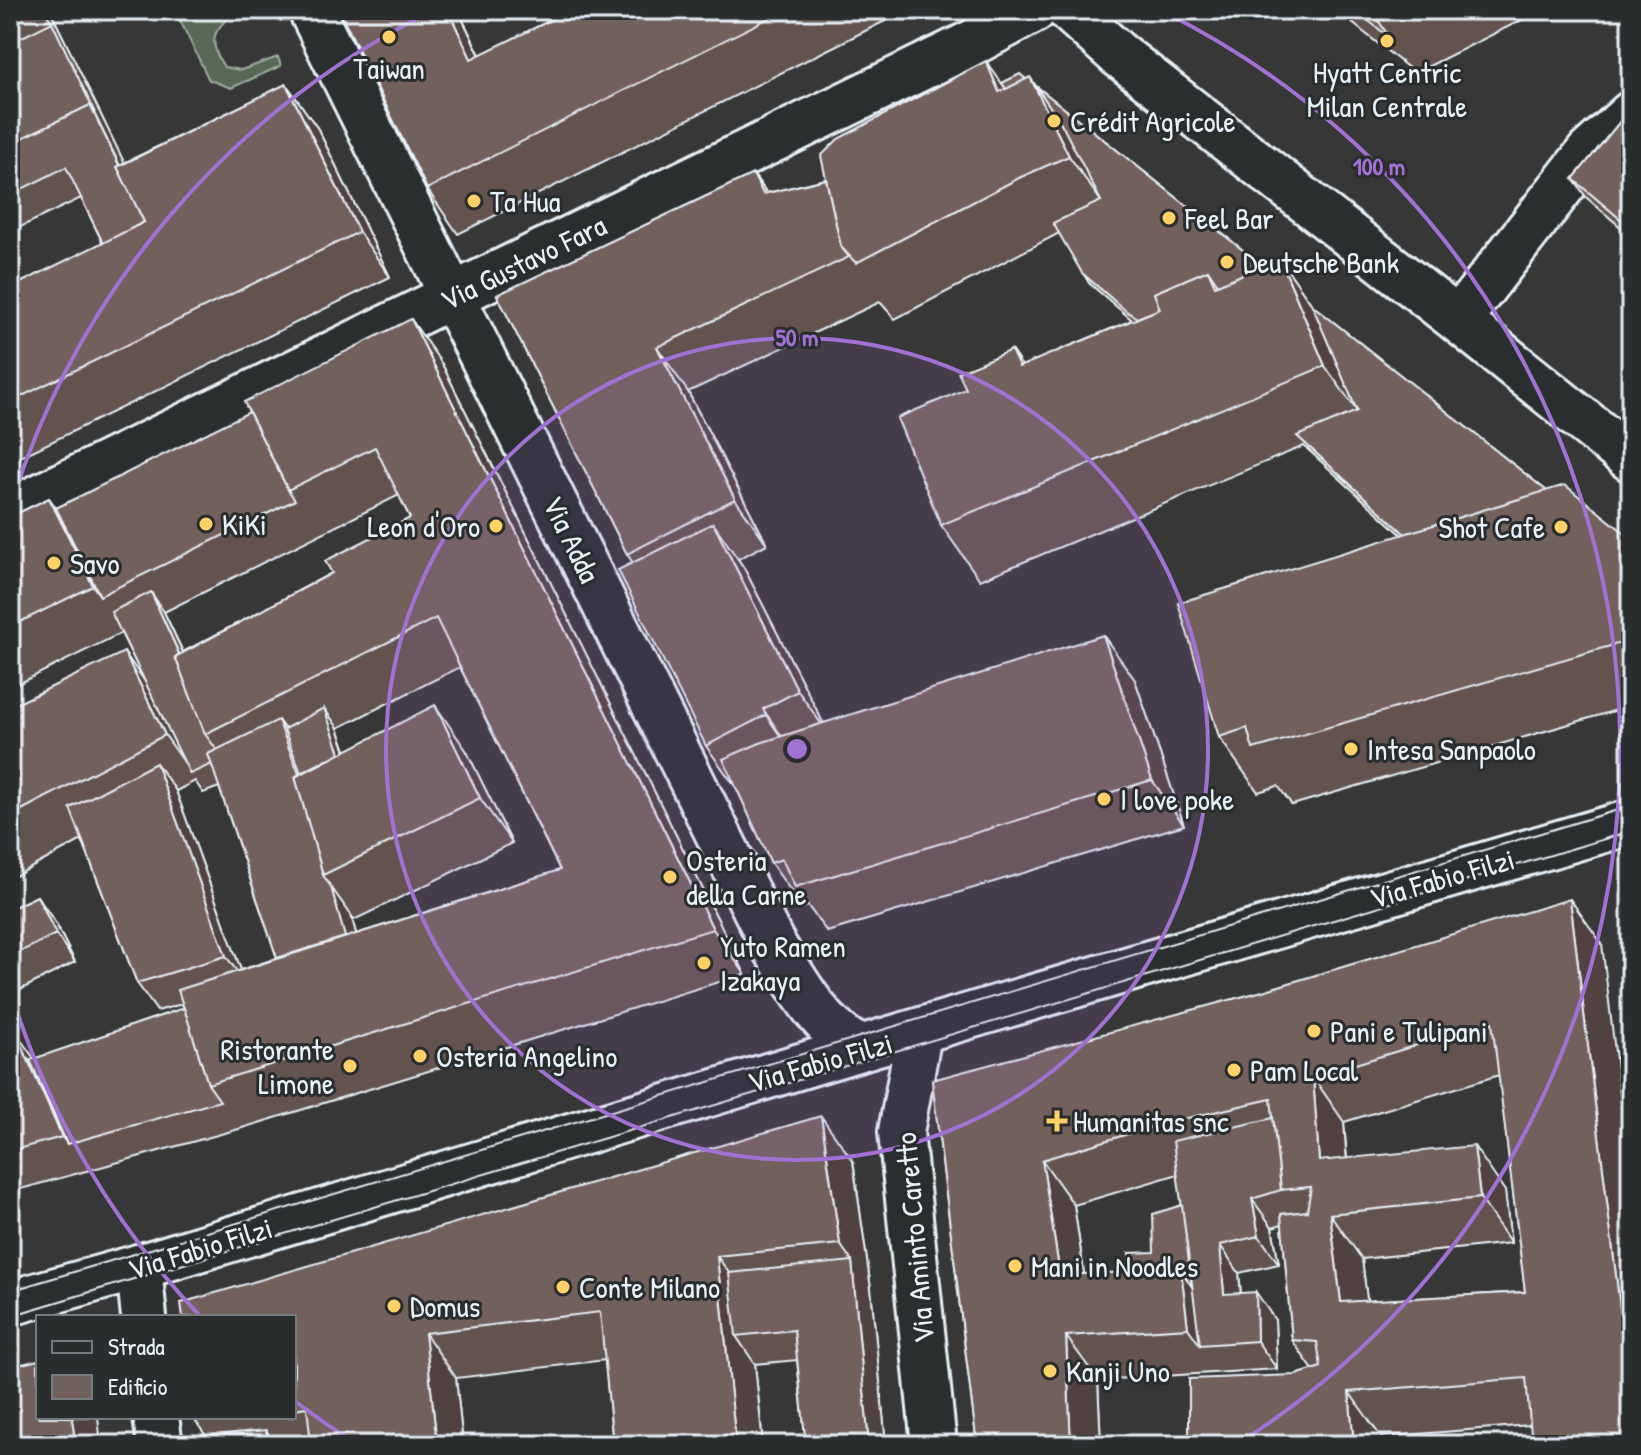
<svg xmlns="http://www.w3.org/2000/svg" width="1641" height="1455" viewBox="0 0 1641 1455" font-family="'Patrick Hand',sans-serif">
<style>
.green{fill:#596b54;stroke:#a0aea6;stroke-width:2}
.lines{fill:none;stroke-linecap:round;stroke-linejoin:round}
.minor-casing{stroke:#e8f1f8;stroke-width:50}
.minor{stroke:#2a2d2e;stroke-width:44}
.tram{stroke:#e8f1f8;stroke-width:2}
.wall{fill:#62534f;stroke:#e8f1f8;stroke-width:2;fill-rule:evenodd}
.shaded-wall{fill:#504340;stroke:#e8f1f8;stroke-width:2}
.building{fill:#72605c;stroke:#e8f1f8;stroke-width:2;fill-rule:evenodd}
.ring{fill:none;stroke:#a171d3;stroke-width:4}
.poi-dot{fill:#ffd166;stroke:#2a2d2e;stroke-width:3}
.labels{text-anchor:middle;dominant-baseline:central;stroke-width:6;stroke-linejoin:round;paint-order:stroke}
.poi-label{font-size:30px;fill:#e8f1f8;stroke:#2a2d2e;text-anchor:start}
.street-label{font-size:30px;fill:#e8f1f8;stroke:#2a2d2e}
.centre{fill:#a171d3;stroke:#2a2d2e;stroke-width:4}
.ring-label{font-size:24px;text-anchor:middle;font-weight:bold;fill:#a171d3;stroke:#2a2d2e;stroke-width:6;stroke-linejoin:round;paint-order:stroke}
</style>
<rect width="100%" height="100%" fill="#383737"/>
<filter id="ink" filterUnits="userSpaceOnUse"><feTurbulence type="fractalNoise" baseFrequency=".0125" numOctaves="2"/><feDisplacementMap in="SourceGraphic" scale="16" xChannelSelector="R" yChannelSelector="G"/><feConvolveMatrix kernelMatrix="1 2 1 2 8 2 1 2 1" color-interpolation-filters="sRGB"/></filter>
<g filter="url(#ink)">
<path class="green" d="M175,10h64c-25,17 -33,30 -15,57l17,3 37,-13 3,9 -50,22 -22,-8z"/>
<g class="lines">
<g class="minor-casing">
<g id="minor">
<path d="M311,10l460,931c23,37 48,87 89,107"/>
<path d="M1069,10l49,44 340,266 173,139"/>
<path d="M1458,320l131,-168 42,-38"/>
<path d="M10,511l964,-469 60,-32"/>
<path d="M921,1032l-4,12 -16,88 33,313"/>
<path d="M139,1267l5,50"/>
<path d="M10,1303l129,-36 721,-219 771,-226"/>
<path d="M156,1417l4,28"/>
</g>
</g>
<use href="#minor" class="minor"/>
<g class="tram">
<path d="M10,1291l1621,-485"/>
<path d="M10,1316l1621,-485"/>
</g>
</g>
<g class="wall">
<path d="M10,10h40l74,153 162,-79 32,45 72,148 -380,185v-174l93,-45 -22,-45 -71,34v-135l9,-4 -9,-21z"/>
<path d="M339,10h131l-10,4 20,41 81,-40 -3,-5h349l-449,224 -31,-45z"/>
<path d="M1336,10h206l-127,63z"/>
<path d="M1002,83l34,3 227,180 17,-7 32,46 235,186 84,47v168l-339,99 -14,-19 -20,6 -39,-55 183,-202 -98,-89 -324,134 -39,-55 81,-159 110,-46 -43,-37 -30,-50 -164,86 -15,-17 -192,90 79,152 -29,15 6,9 79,155 312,-43 49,145 -357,107 -19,-26 -5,2 -32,-45 -34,-74 -31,-43 -73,-183 -6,-9 -130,-259 256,-121 14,19 59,-14z"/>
<path d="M1631,108v128l-44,-38 -14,-19z"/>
<path d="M442,364l303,610 -506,155 -229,63v-167l24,34 150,-51 -2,-4 -25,7 -20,-28 -55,-143 -72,39v-172l134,-28 -23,-46 -111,55v-171l39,-19 7,10zM399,495l11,23 -78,55 -149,79 -19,-40zM460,667l100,203 -204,64 -5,-19 3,5 158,-77 -46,-93h-120l-8,-22zM195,781l8,12 16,-6 58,171 -36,12 -65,-179z"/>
<path d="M37,896l19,28 19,38 -65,33v-86z"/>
<path d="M1602,944l-72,481 -149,12 1,8h-193l107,-70 17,-5 -21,-30 -10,-116 -10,3 7,37 -40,9 2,20 34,27 2,49 -179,11 3,65h-124l-45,-365zM1499,1075l26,217 -158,9 -5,-42 149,-16 -6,-52 -158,-32 -3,-37zM1178,1174l4,31 -28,47 -24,20 -46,2 -10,-69z"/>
<path d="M853,1161l18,128 15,156h-80l-9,-85 -42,4 8,81h-150l-8,-85 -149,18 7,67h-256l-1,-9 -12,-17v-2h100v-100z"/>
</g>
<g class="shaded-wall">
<path d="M44,10h6l125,257 -19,-28 -66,-134 -38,-83z"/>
<path d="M448,10h9l3,4 43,90 -32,-45z"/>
<path d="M986,61l39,55 -26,-24z"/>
<path d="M1030,77l38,56 40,78 -39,-55z"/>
<path d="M286,84l32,45 72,148 -31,-45z"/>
<path d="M753,174l32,45 -22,-25z"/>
<path d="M1280,259l39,56 45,106 -39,-55z"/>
<path d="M411,319l31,45 303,610 -32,-45z"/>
<path d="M657,347l31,45 79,152 -32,-45z"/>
<path d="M1011,350l39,56 -31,-39z"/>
<path d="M49,498l31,45 20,53 -7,-10z"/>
<path d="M713,523l31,45 86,168 -32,-45z"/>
<path d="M151,592l13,20 42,90 -14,-20z"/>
<path d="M1103,635l32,45 49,145 -32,-45z"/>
<path d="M124,652l32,45 36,76 -27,-38z"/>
<path d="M435,705l31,45 46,93 -32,-45z"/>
<path d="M324,708l14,20 25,74 -13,-20z"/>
<path d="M763,709l31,45 3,6 -31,-45z"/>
<path d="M278,720l20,28 8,46z"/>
<path d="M156,763l20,28 70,193 -20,-28z"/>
<path d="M331,887l20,28 19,70 -20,-28z"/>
<path d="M37,896l19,28 19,38 -19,-28z"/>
<path d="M1570,899l32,45 29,240v214z"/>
<path d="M10,1025l23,32 17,31 17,56 -5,-7z"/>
<path d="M1313,1077l31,45 6,84 -31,-45z"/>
<path d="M821,1116l32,45 18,128 15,156h-17l-17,-184 -12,-17z"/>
<path d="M1474,1146l31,45 6,52 -31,-45z"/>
<path d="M1042,1160l32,45 17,115 -31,-45z"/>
<path d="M1252,1199l20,28 7,37 -20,-28z"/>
<path d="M1330,1214l32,45 11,88 -32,-45z"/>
<path d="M1220,1245l19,28 4,49 -19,-28z"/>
<path d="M717,1256l32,45 -13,35 19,28 8,81h-27z"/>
<path d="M1181,1270l31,45 -12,30 -12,-17z"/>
<path d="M1256,1292l19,28 2,49 -20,-28z"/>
<path d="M425,1333l31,45 7,67h-26z"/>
<path d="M1066,1336l32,44 3,65h-30z"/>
<path d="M1349,1392l32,45 1,8h-28z"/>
<path d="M72,1417h26l3,28h-26z"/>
<path d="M266,1430l10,15h-8z"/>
</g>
<g class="building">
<path d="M339,10h109l23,49 90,-44 -3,-5h227l-358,179z"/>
<path d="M1355,10h18l5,10 12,18z"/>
<path d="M1373,10h26l-21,10z"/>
<path d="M52,22l43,91 -5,-8 -80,39v-47l9,-4 -9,-21v-29z"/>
<path d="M986,61l13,31 31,-15 39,79 -48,21 -165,86 -15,-16 -20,-91 17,-17z"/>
<path d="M1020,74l6,5 -20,10 -4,-6z"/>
<path d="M286,84l73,148 -349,170v-114l134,-66 -27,-55z"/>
<path d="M1036,86l227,180 -45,19 -10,-15 -54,23 6,16 -23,9 -11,-7 -44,-38 -29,-50 48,-22 -40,-78z"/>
<path d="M90,105l29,60 -2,2 27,55 -41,21 -37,-76 -56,28v-51z"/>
<path d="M1631,108v120l-58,-49z"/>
<path d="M753,174l10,20 63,-15 15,68 8,10 -192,90 78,152 -108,55 -130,-259z"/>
<path d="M1280,259l45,107 -384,159 -44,-107 69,-29 -8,-17 53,-22 8,17 141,-58 -6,-16 54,-23 7,16z"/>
<path d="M1312,305l235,186 -142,43 -108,-98 60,-25z"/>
<path d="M411,319l302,610 -505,155 -30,-94 382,-120 -124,-252 -231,116 -30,-77 157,-84 -7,-12 85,-43 -35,-71 -87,43 -44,-88z"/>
<path d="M249,412l39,78 7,10 -195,96 -44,-88z"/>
<path d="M1565,485l66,53v102l-378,109 -6,-21 -28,9 -41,-134z"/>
<path d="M49,498l44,88 -83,41v-110z"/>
<path d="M713,523l85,168 -35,18 3,6 -60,31 -88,-176z"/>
<path d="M151,592l28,62 -4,3 30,77 12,16 -9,4 4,10 -22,10 -79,-162z"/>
<path d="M1103,635l49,145 -357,107 -13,-28 -11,4 -48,-104 37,-16z"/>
<path d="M124,652l41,83 -155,81v-109z"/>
<path d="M435,705l45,93 -157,77 -28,-98z"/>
<path d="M324,708l16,45 -39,20 -17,-44z"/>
<path d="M278,720l21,54 -4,3 28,98 8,12 14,50 -68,21 -69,-204z"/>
<path d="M156,763l70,193 -89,27 -67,-175z"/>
<path d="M37,896l19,38 -46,23v-48z"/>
<path d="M1570,899l61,499v47h-99l-6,-67 -177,14 5,53h-165v-66l107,-4 25,-8 -4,-25 -25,-2 -11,-126 26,-3 4,-24 -30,3 -10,-91 -110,25 -119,36 18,115 121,-5 7,58 -122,8 5,109h-94l-45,-365 327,-88zM1492,1022l33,270 -184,10 -11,-88 150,-16 -6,-52 -155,15 -6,-84z"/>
<path d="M184,1008l24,76 12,17 -153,43 -37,-84z"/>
<path d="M10,1025l15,28 37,84 -52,14z"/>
<path d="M821,1116l19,128 -123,12 19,189h-123l-13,-133 -175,21 12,112h-126l-4,-38 -13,2v-92h-111l-2,-14z"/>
<path d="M1273,1118l8,72 3,-1 -32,10 7,37 -39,9 4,49 32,-2 1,49 -57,4 -27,-204z"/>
<path d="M1182,1205l10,82 -11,-17 -51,2 -1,-19 25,-1 -1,-38z"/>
<path d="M852,1261l17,184h-63l-12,-115 -58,6 -7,-63z"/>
<path d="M38,1360v57h34l3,28h-65v-78z"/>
<path d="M194,1417h23l-23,2z"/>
<path d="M266,1430l2,15h-61l-1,-9z"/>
</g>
</g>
<circle cx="797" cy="749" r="411" fill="#a171d3" fill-opacity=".12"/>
<g class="ring">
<circle cx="797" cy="749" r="411"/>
<path d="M355 1443A823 823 0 0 1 296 1402M200 1316A823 823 0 0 1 12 996M12 502A823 823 0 0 1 430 12M1164 12A823 823 0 0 1 1239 1443"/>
</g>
<g class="poi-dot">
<circle cx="389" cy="37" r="8"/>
<circle cx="1387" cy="41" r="8"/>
<circle cx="1054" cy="121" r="8"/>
<circle cx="474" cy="201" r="8"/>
<circle cx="1169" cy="218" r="8"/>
<circle cx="1227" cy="262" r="8"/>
<circle cx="206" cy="524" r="8"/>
<circle cx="496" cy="526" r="8"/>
<circle cx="1561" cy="527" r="8"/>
<circle cx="54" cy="563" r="8"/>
<circle cx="1351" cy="749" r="8"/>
<circle cx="1104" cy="799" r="8"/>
<circle cx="670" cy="877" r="8"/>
<circle cx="704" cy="963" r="8"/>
<circle cx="1314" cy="1031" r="8"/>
<circle cx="420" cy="1056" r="8"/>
<circle cx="350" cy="1066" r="8"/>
<circle cx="1234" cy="1070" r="8"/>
<path d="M1053 1109h8v8h8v8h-8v8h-8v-8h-8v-8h8z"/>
<circle cx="1015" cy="1266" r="8"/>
<circle cx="563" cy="1287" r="8"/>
<circle cx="394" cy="1306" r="8"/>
<circle cx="1050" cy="1371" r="8"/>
</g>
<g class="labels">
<g class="poi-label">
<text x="389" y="68" text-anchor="middle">Taiwan</text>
<text x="1387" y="72" text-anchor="middle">Hyatt Centric<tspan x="1387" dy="34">Milan Centrale</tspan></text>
<text x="1070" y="121">Crédit Agricole</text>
<text x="490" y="201">Ta Hua</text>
<text x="1185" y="218">Feel Bar</text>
<text x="1243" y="262">Deutsche Bank</text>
<text x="222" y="524">KiKi</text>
<text x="480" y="526" text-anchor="end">Leon d'Oro</text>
<text x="1545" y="527" text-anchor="end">Shot Cafe</text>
<text x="70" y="563">Savo</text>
<text x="1367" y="749">Intesa Sanpaolo</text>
<text x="1120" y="799">I love poke</text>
<text x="686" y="860">Osteria<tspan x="686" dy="34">della Carne</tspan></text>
<text x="720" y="946">Yuto Ramen<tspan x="720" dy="34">Izakaya</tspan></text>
<text x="1330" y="1031">Pani e Tulipani</text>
<text x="334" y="1049" text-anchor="end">Ristorante<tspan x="334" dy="34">Limone</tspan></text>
<text x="436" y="1056">Osteria Angelino</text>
<text x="1250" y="1070">Pam Local</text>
<text x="1073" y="1121">Humanitas snc</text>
<text x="1031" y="1266">Mani in Noodles</text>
<text x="579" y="1287">Conte Milano</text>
<text x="410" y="1306">Domus</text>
<text x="1066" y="1371">Kanji Uno</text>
</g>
<g class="street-label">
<text transform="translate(523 262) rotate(-26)">Via Gustavo Fara</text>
<text transform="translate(572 539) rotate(64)">Via Adda</text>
<text transform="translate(1442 878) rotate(-16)">Via Fabio Filzi</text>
<text transform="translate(820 1062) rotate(-16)">Via Fabio Filzi</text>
<text transform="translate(914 1238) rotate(-95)">Via Aminto Caretto</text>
<text transform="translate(200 1248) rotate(-17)">Via Fabio Filzi</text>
</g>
</g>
<circle cx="797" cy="749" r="12" class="centre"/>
<g class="ring-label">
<text x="1379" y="175">100 m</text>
<text x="797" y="346">50 m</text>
</g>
<rect width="1641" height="1455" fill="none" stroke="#2a2d2e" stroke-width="40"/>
<rect x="20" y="20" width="1601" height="1415" fill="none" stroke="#e8f1f8" stroke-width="3" filter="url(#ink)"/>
<rect x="36" y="1315" width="260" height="104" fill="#2a2d2e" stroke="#767b7f" stroke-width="2"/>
<rect x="52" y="1341" width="40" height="12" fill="#2a2d2e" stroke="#767b7f" stroke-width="2"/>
<text x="108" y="1355" font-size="24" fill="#e8f1f8">Strada</text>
<rect x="52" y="1375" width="40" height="24" fill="#72605c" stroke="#767b7f" stroke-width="2"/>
<text x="108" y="1395" font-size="24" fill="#e8f1f8">Edificio</text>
</svg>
